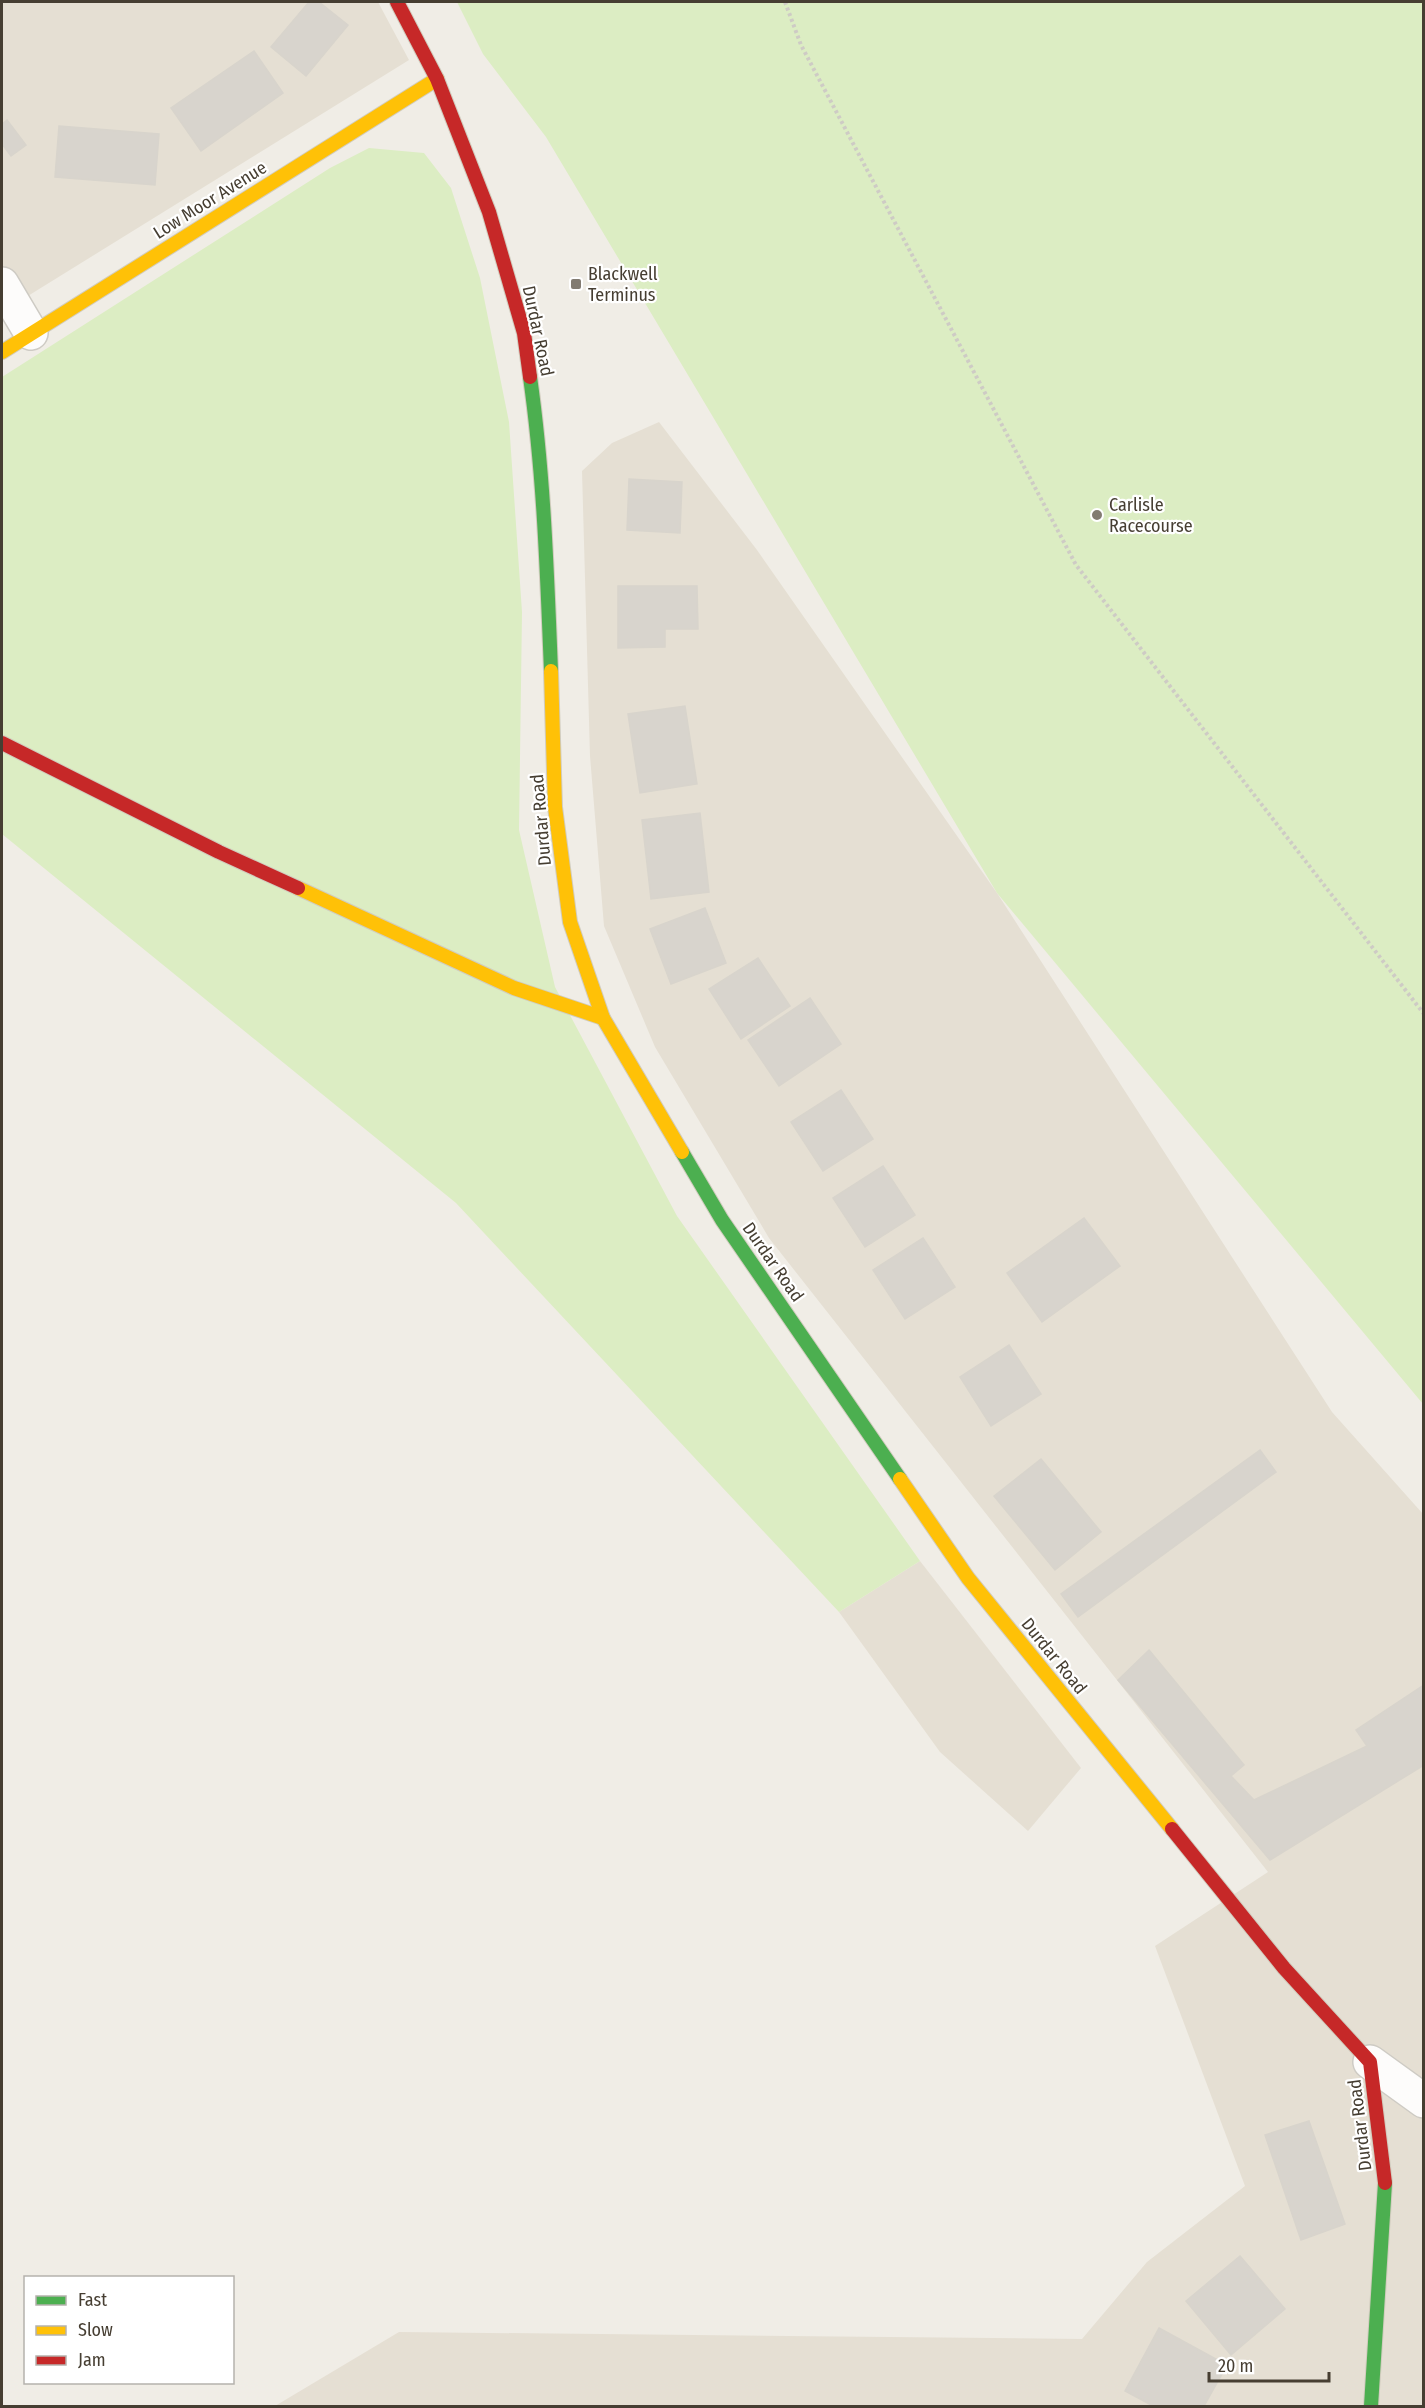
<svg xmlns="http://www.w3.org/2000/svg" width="1425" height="2408" viewBox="0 0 1425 2408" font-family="'Fira Sans Condensed',sans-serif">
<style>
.residential{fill:#e5dfd3}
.green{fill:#dcedc3}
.building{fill:#d8d4cd;stroke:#d8d4cc;stroke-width:1.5}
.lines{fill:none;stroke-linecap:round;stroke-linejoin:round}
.street-casing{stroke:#cecbc4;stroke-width:36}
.fast-casing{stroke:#d1ccbe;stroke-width:16}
.slow-casing{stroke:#d1ccbe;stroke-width:16}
.jam-casing{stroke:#d1ccbe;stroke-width:16}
.path{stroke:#cecbc5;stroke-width:4;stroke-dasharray:3 3;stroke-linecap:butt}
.street{stroke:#fdfcfb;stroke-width:33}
.fast{stroke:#4caf50;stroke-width:14}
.slow{stroke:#ffc107;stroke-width:14}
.jam{stroke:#c62828;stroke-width:14}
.poi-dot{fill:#827b71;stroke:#fff;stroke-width:2}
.labels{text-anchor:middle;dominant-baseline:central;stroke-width:4.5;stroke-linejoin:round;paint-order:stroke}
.street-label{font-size:18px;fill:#463e32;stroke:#fff}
.poi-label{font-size:18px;fill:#463e32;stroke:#fff;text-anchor:start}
</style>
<rect width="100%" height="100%" fill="#f0ede6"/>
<g class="residential">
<path d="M2,2h376l31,58 -407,252z"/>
<path d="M659,422l98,128 240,343 335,519 91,102v892h-1148l124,-74 683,7 65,-77 98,-76 -90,-240 113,-74 -499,-634 -114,-191 -51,-121 -14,-170 -8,-285 30,-28z"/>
<path d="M920,1561l161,207 -53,63 -88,-79 -101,-140z"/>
</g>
<g class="green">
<path d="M457,2h966v1402l-426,-511 -451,-756 -63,-83z"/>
<path d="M369,148l55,5 27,35 29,90 29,144 13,190 -3,218 36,157 122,229 243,345 -81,51 -383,-409 -454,-369v-457l328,-209z"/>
</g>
<g class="building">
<path d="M309,2h10l29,23 -42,51 -35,-29z"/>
<path d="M254,51l29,42 -82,58 -30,-43z"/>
<path d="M7,120l19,25 -15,11 -9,-12v-20z"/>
<path d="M59,126l100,8 -4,51 -100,-8z"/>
<path d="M629,479l53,3 -2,51 -53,-3z"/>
<path d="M618,586h79l1,43h-33v18l-47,1z"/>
<path d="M685,706l12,78 -57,9 -12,-79z"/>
<path d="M700,813l9,79 -58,7 -9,-79z"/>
<path d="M705,908l21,55 -55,21 -21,-55z"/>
<path d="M758,958l32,48 -49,33 -32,-50z"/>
<path d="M810,998l31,46 -62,42 -31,-46z"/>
<path d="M841,1090l32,49 -50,32 -32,-49z"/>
<path d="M883,1166l32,49 -50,32 -32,-49z"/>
<path d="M1084,1218l36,48 -78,56 -35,-49z"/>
<path d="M923,1238l32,49 -50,32 -32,-49z"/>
<path d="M1009,1345l32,49 -50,32 -31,-49z"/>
<path d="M1260,1450l16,22 -198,145 -17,-23z"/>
<path d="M1041,1459l60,73 -46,38 -61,-74z"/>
<path d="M1149,1650l95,115 -13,11 23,24 113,-54 -11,-16 68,-45v80l-154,95 -152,-180z"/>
<path d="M1309,2121l36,103 -44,16 -36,-105z"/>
<path d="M1240,2256l45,53 -54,46 -45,-54z"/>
<path d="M1159,2328l68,37 -23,41h-51l-28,-15z"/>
</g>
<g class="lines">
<g class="street-casing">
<g id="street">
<path d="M2,284l29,49"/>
<path d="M1370,2062l54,39"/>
</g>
</g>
<g class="fast-casing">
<g id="fast">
<path d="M530,377c14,98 17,196 21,294"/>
<path d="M682,1152l40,68 178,259"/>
<path d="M1371,2406l14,-223"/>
</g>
</g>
<g class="slow-casing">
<g id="slow">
<path d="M2,352l435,-273"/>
<path d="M551,671l4,136 15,115 33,96 79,134"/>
<path d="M298,888l216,100 89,30"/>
<path d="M900,1479l68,99 204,251"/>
</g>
</g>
<g class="jam-casing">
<g id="jam">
<path d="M397,2l40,77 52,133 35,121 6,44"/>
<path d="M2,743l217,109 79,36"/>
<path d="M1172,1829l112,139 86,94 15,121"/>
</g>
</g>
<path class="path" d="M785,2l16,43 275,520 348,449"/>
<use href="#street" class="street"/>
<use href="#fast" class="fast"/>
<use href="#slow" class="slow"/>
<use href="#jam" class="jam"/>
</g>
<g class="poi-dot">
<rect x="570" y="278" width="12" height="12" rx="3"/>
<circle cx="1097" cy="515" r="6"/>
</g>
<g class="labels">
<g class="street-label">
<text transform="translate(210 200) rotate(-32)">Low Moor Avenue</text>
<text transform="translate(538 331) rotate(78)">Durdar Road</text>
<text transform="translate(541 820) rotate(-95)">Durdar Road</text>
<text transform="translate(773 1262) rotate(55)">Durdar Road</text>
<text transform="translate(1054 1656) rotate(51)">Durdar Road</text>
<text transform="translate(1360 2125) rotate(-97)">Durdar Road</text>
</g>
<g class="poi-label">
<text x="588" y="274">Blackwell<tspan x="588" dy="21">Terminus</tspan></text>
<text x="1109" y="505">Carlisle<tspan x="1109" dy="21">Racecourse</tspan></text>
</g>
</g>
<rect width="1425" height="2408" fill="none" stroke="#463e32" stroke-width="6"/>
<rect x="24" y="2276" width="210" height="108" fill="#ffffff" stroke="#b5b2ad" stroke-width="1.5"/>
<rect x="36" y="2296" width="30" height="9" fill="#4caf50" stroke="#b5b2ad" stroke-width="1.5"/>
<text x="78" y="2306" font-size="18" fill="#463e32">Fast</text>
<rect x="36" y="2326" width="30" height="9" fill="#ffc107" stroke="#b5b2ad" stroke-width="1.5"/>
<text x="78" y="2336" font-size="18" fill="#463e32">Slow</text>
<rect x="36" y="2356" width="30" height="9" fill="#c62828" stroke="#b5b2ad" stroke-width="1.5"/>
<text x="78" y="2366" font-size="18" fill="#463e32">Jam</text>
<path d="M1209 2372v9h120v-9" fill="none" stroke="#463e32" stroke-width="3"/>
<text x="1218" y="2372" font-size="18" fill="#463e32" stroke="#ffffff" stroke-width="4.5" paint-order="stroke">20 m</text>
</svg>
